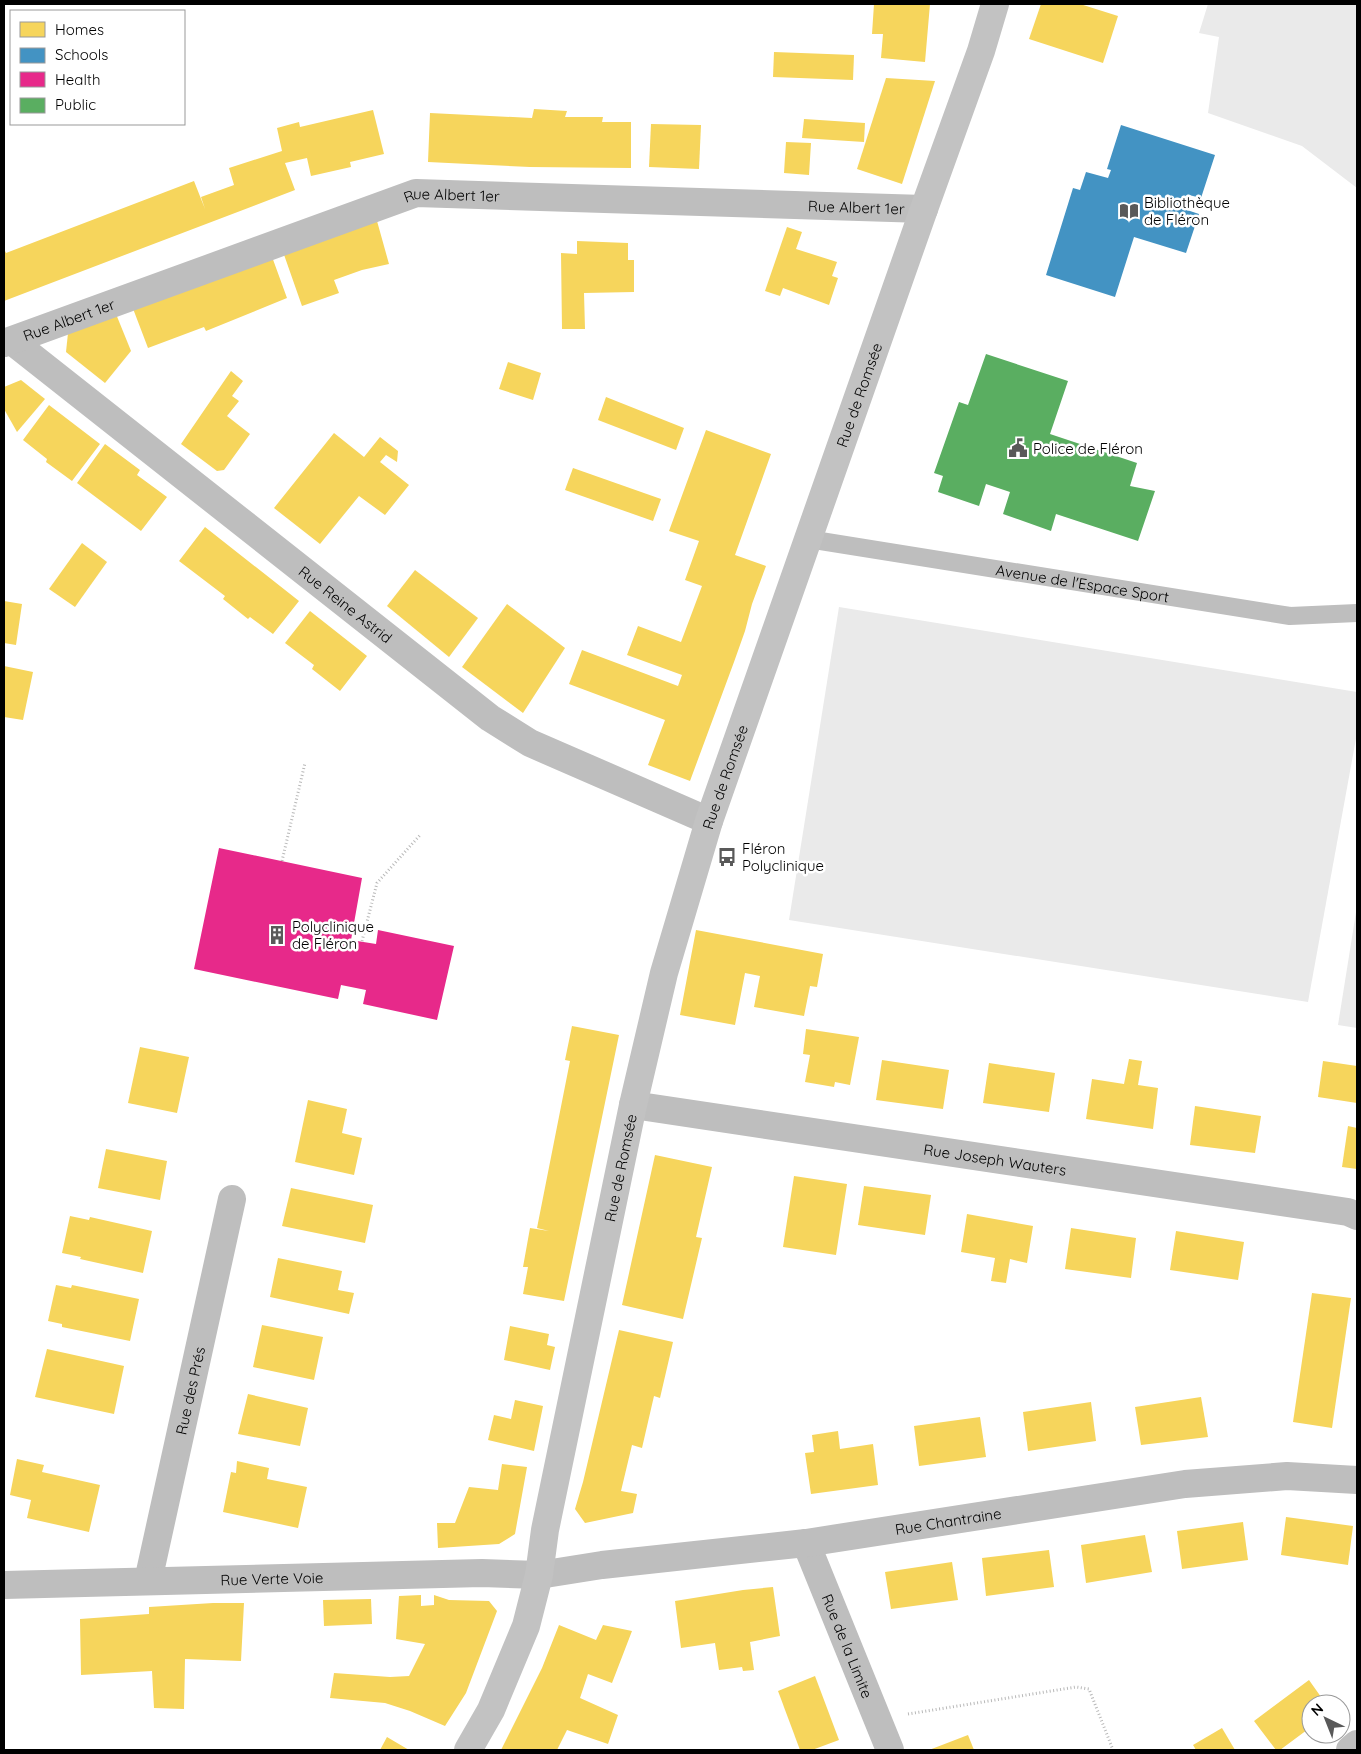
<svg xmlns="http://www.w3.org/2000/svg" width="1361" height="1754" viewBox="0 0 1361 1754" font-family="Quicksand,sans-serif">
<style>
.green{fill:#eaeaea}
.homes{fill:#f6d55c}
.schools{fill:#4393c3}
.health{fill:#e7298a}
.public{fill:#5aae61}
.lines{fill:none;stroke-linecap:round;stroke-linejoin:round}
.path{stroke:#b8b8b8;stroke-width:3;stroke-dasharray:1 2.5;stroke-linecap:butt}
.service{stroke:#bebebe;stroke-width:18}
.minor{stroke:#bebebe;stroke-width:28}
.secondary{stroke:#c2c2c2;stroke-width:28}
.labels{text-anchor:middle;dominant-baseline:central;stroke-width:5;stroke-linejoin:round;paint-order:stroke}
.street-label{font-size:15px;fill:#000;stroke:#fff}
.poi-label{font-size:15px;fill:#000;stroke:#fff;text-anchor:start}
</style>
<rect width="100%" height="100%" fill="#fff"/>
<g class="green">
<path d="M1208,4h149v184l-55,-42 -94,-33 11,-76 -20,-4z"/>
<path d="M839,607l518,85v41l-49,269 -519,-82z"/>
<path d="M1357,906v122l-19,-3z"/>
</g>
<g class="homes">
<path d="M874,4h56l-5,58 -44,-4 2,-24h-11z"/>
<path d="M1041,4h39l38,12 -15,47 -74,-24z"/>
<path d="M774,52l80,3 -1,25 -80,-3z"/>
<path d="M886,78l49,3 -33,103 -45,-15z"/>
<path d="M534,109l33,2 -2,6h38l-1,5h29v46l-101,-1 -102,-5 2,-49 102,5z"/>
<path d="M373,110l11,44 -34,8 1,5 -40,9 -4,-18 -22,5 10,27 -291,111v-52l2,4 188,-72 11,28 -4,-12 33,-12 -5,-17 53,-17 -5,-23 22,-6 1,5z"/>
<path d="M804,119l61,4 -1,19 -62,-4z"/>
<path d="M651,124l50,1 -2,44 -50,-2z"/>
<path d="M786,142l25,1 -2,32 -25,-2z"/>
<path d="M377,221l12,43 -27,6 -28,10 5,13 -37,13 -20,-57z"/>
<path d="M787,227l15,5 -6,17 41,13 -5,14 6,2 -9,27 -46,-17 -3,8 -15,-5z"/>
<path d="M577,241l51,2v17h6v32l-50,1 1,36h-23l-1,-76 16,1z"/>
<path d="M271,254l16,44 -81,33 -2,-4 -56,21 -16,-42z"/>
<path d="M116,314l15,37 -26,32 -39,-31 2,-19z"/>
<path d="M508,362l33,11 -8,27 -34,-11z"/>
<path d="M231,371l12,10 -11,15 7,5 -12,15 23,18 -26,36 -7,1 -36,-27z"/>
<path d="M21,380l24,19 -28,33 -13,-23v-22z"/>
<path d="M606,397l78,31 -8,22 -78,-30z"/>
<path d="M49,405l51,39 -28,37 -26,-19 1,-3 -24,-19z"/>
<path d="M706,430l65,24 -36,101 31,11 -14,38 -7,27 -11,31 -44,119 -42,-16 17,-45 -96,-36 13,-34 96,36 4,-11 -55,-20 11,-29 43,16 21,-56 -17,-6 14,-39 -30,-10z"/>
<path d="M334,433l30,24 16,-20 18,14 -1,11 -11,-7 -6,7 29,23 -24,30 -26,-19 -39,48 -46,-36z"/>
<path d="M105,444l35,26 -3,5 30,22 -26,34 -64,-48z"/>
<path d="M573,468l88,31 -8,22 -88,-31z"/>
<path d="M205,527l94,74 -26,33 -23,-17 -2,2 -25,-20 2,-3 -46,-35z"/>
<path d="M82,543l25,19 -32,45 -26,-18z"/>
<path d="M415,570l63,48 -29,39 -62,-51z"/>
<path d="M4,601l18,3 -6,41 -12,-2z"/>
<path d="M507,604l58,44 -42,65 -61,-46z"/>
<path d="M310,611l57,45 -27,35 -28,-22 2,-4 -29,-22z"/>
<path d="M4,666l29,6 -10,48 -19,-3z"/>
<path d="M696,930l127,24 -6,33 -7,-1 -6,30 -50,-9 6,-31 -15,-3 -10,52 -55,-10z"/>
<path d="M572,1026l47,9 -55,266 -41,-7 5,-27h-5l7,-39 19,3 -12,-3 33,-167 -5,-1z"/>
<path d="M806,1029l53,8 -9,48 -15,-3 -1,5 -29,-5 5,-27 -7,-1z"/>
<path d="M140,1047l49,10 -12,56 -49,-10z"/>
<path d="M1129,1059l13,2 -4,24 20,3 -5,41 -67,-10 6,-40 32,5z"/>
<path d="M882,1060l67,10 -6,39 -67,-9z"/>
<path d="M1323,1061l34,5v37l-39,-6z"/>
<path d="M989,1063l66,10 -6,39 -66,-9z"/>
<path d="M308,1100l39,9 -5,24 20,5 -8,37 -59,-13z"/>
<path d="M1195,1106l66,10 -6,37 -65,-8z"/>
<path d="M1348,1126l9,2v41l-15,-2z"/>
<path d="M106,1149l61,12 -7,39 -62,-12z"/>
<path d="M655,1155l57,12 -16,70 6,1 -19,81 -61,-14z"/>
<path d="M794,1176l53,8 -11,71 -53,-8z"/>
<path d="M864,1186l67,9 -6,40 -67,-10z"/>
<path d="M291,1188l82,17 -8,38 -83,-17z"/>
<path d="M967,1214l66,12 -6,37 -17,-4 -4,24 -15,-2 4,-23 -34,-6z"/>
<path d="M70,1216l19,4 1,-3 62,14 -9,42 -63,-14 1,-2 -19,-4z"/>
<path d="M1071,1228l65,10 -5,40 -66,-9z"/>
<path d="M1176,1231l68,11 -6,38 -68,-10z"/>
<path d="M278,1258l64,13 -4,19 16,3 -5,21 -79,-17z"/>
<path d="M56,1285l15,3 1,-3 67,14 -9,42 -68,-14v-3l-14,-3z"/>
<path d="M1312,1293l39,5 -19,130 -39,-6z"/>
<path d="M262,1325l61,12 -9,43 -61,-13z"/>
<path d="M510,1326l39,8 -2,11 8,2 -5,23 -46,-10z"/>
<path d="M619,1330l54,12 -13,56 -6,-2 -12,52 -10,-3 -11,46 16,3 -4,19 -48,10 -10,-14 8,-27z"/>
<path d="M47,1349l77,17 -10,48 -79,-17z"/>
<path d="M248,1394l60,14 -8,38 -62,-12z"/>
<path d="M1201,1397l7,40 -67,8 -6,-38z"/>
<path d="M515,1400l28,6 -9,45 -46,-11 6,-25 17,4z"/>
<path d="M1091,1402l5,39 -68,10 -5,-39z"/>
<path d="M980,1417l6,40 -67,9 -5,-40z"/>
<path d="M838,1431l2,18 33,-5 5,41 -67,9 -6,-41 9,-1 -2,-17z"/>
<path d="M17,1459l27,6 -2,7 58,13 -11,47 -62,-14 4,-18 -21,-5z"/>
<path d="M237,1461l32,7 -2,11 40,8 -9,41 -75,-16 8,-40 5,1z"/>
<path d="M502,1464l25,3 -12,67 -16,10 -61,4 -1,-25h18l14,-36 29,3z"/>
<path d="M1286,1517l67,9 -5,39 -67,-10z"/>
<path d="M1243,1522l5,38 -66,9 -5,-38z"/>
<path d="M1145,1535l7,37 -66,11 -5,-38z"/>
<path d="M1049,1550l5,37 -68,9 -4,-38z"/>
<path d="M952,1562l6,38 -67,9 -6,-37z"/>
<path d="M773,1587l7,49 -30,6 4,28 -11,1 -1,-4 -23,3 -4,-27 -34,5 -6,-47 68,-11z"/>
<path d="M421,1595v11l13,-1v-10l15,5 40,1 8,10 -31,82 -21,33 -35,-15 -25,-8 -55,-5 4,-25 56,4 19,-1 16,-32 -29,-5 3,-43z"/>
<path d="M371,1599l1,25 -48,2 -1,-26z"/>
<path d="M213,1603h31l-3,58 -56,-2 -1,50 -30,-1 -2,-37 -71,4 -1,-56 69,-5v-7z"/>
<path d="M559,1625l37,15 7,-15 29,6 -20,52 -24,-9 -8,24 38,17 -10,29 -41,-14 -10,20h-56l41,-82z"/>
<path d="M815,1676l24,64 -27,10h-12l-22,-59z"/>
<path d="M1309,1680l17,24h-15v23l-31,23h-4l-22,-29z"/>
<path d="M1222,1728l13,22h-39l-3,-5z"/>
<path d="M968,1735l6,15h-45z"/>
<path d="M387,1737l22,13h-29z"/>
</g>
<path class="schools" d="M1121,125l94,30 -14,43 -12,-3 -5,14 15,5 -13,39 -52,-16 -19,60 -69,-22 27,-87 7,2 6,-18 22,6 3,-8 -4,-1z"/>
<path class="health" d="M219,848l143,30 -11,62 25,4 2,-14 76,16 -17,74 -74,-16 3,-14 -25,-5 -3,14 -144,-30z"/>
<path class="public" d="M986,354l82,27 -18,53 87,29 -7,23 25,5 -17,50 -82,-27 -5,17 -48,-17 7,-22 -24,-8 -7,22 -41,-14 5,-16 -9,-3 25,-71 9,3z"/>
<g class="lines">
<g class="path">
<path d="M282,861l23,-98"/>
<path d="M362,941l15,-58 44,-49"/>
<path d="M908,1714l168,-27 13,2 24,61"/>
</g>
<path class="service" id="s1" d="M808,539l482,77 67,-3"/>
<g class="minor">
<path id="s2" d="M12,341l478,377 40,25 179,78"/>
<path id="s3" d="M4,343l412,-150 508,16"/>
<path id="s4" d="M633,1105l715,107 9,4"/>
<path id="s5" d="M806,1543l84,207"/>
<path id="s6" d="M148,1581l84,-382"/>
<path id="s7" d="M4,1585l478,-12 57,2 63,-10 204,-22 379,-59 102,-8 70,4"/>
<path d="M1350,1750l7,-6"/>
</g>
<path class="secondary" id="s8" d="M468,1750l23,-40 35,-84 13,-51 6,-45 88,-425 31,-132 45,-152 215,-612 57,-158 14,-47"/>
</g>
<defs>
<g id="library-bare" transform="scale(1.5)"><path d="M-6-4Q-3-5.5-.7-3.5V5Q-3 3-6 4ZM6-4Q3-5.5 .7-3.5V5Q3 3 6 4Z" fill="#595959" stroke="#fff" stroke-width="2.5" paint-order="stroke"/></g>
<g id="civic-bare" transform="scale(1.5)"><path d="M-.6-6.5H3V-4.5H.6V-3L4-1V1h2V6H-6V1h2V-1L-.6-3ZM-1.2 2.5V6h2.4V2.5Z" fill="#595959" stroke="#fff" stroke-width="2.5" paint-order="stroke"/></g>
<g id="bus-bare" transform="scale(1.5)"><path d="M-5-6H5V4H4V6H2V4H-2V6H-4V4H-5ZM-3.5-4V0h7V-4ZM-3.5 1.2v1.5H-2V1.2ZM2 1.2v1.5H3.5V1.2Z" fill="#595959" stroke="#fff" stroke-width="2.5" paint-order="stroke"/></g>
<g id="building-bare" transform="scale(1.5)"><path d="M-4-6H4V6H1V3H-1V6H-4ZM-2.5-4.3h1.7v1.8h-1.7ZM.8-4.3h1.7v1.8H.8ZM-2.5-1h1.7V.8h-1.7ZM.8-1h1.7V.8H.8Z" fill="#595959" stroke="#fff" stroke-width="2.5" paint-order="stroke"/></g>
</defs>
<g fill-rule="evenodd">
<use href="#library-bare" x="1129" y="211"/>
<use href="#civic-bare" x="1018" y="448"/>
<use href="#bus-bare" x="727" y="857"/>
<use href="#building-bare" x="277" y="935"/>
</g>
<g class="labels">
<g class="street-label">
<text stroke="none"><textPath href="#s3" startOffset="474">Rue Albert 1er</textPath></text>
<text stroke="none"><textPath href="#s3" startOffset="879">Rue Albert 1er</textPath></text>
<text stroke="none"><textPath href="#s3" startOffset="69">Rue Albert 1er</textPath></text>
<text stroke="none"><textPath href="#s8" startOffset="1415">Rue de Romsée</textPath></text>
<text stroke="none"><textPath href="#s1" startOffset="278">Avenue de l'Espace Sport</textPath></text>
<text stroke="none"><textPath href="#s2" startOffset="425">Rue Reine Astrid</textPath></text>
<text stroke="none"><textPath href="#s8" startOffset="1010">Rue de Romsée</textPath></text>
<text stroke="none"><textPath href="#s4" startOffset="366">Rue Joseph Wauters</textPath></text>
<text stroke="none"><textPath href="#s8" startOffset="605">Rue de Romsée</textPath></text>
<text stroke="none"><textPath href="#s6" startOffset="195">Rue des Prés</textPath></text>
<text stroke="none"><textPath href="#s7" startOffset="948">Rue Chantraine</textPath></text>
<text stroke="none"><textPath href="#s7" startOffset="268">Rue Verte Voie</textPath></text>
<text stroke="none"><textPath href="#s5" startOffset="111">Rue de la Limite</textPath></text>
</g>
<g class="poi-label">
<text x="1144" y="202">Bibliothèque<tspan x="1144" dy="17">de Fléron</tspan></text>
<text x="1033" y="448">Police de Fléron</text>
<text x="742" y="848">Fléron<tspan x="742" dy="17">Polyclinique</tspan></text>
<text x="292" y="926">Polyclinique<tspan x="292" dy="17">de Fléron</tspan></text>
</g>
</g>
<rect width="1361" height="1754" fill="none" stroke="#000000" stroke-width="10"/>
<rect x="10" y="10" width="175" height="115" fill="#ffffff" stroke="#999999"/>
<rect x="20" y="22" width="25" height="15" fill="#f6d55c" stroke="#999999"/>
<text x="55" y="35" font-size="15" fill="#000000">Homes</text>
<rect x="20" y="48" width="25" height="15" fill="#4393c3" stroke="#999999"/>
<text x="55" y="60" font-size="15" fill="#000000">Schools</text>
<rect x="20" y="72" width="25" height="15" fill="#e7298a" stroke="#999999"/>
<text x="55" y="85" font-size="15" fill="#000000">Health</text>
<rect x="20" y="98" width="25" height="15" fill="#5aae61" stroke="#999999"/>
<text x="55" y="110" font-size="15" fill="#000000">Public</text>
<g transform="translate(1326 1719) rotate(317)"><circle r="24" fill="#ffffff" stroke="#999999"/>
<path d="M0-4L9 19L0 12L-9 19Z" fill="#595959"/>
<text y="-8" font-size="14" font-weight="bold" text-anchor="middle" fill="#000000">N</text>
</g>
</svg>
